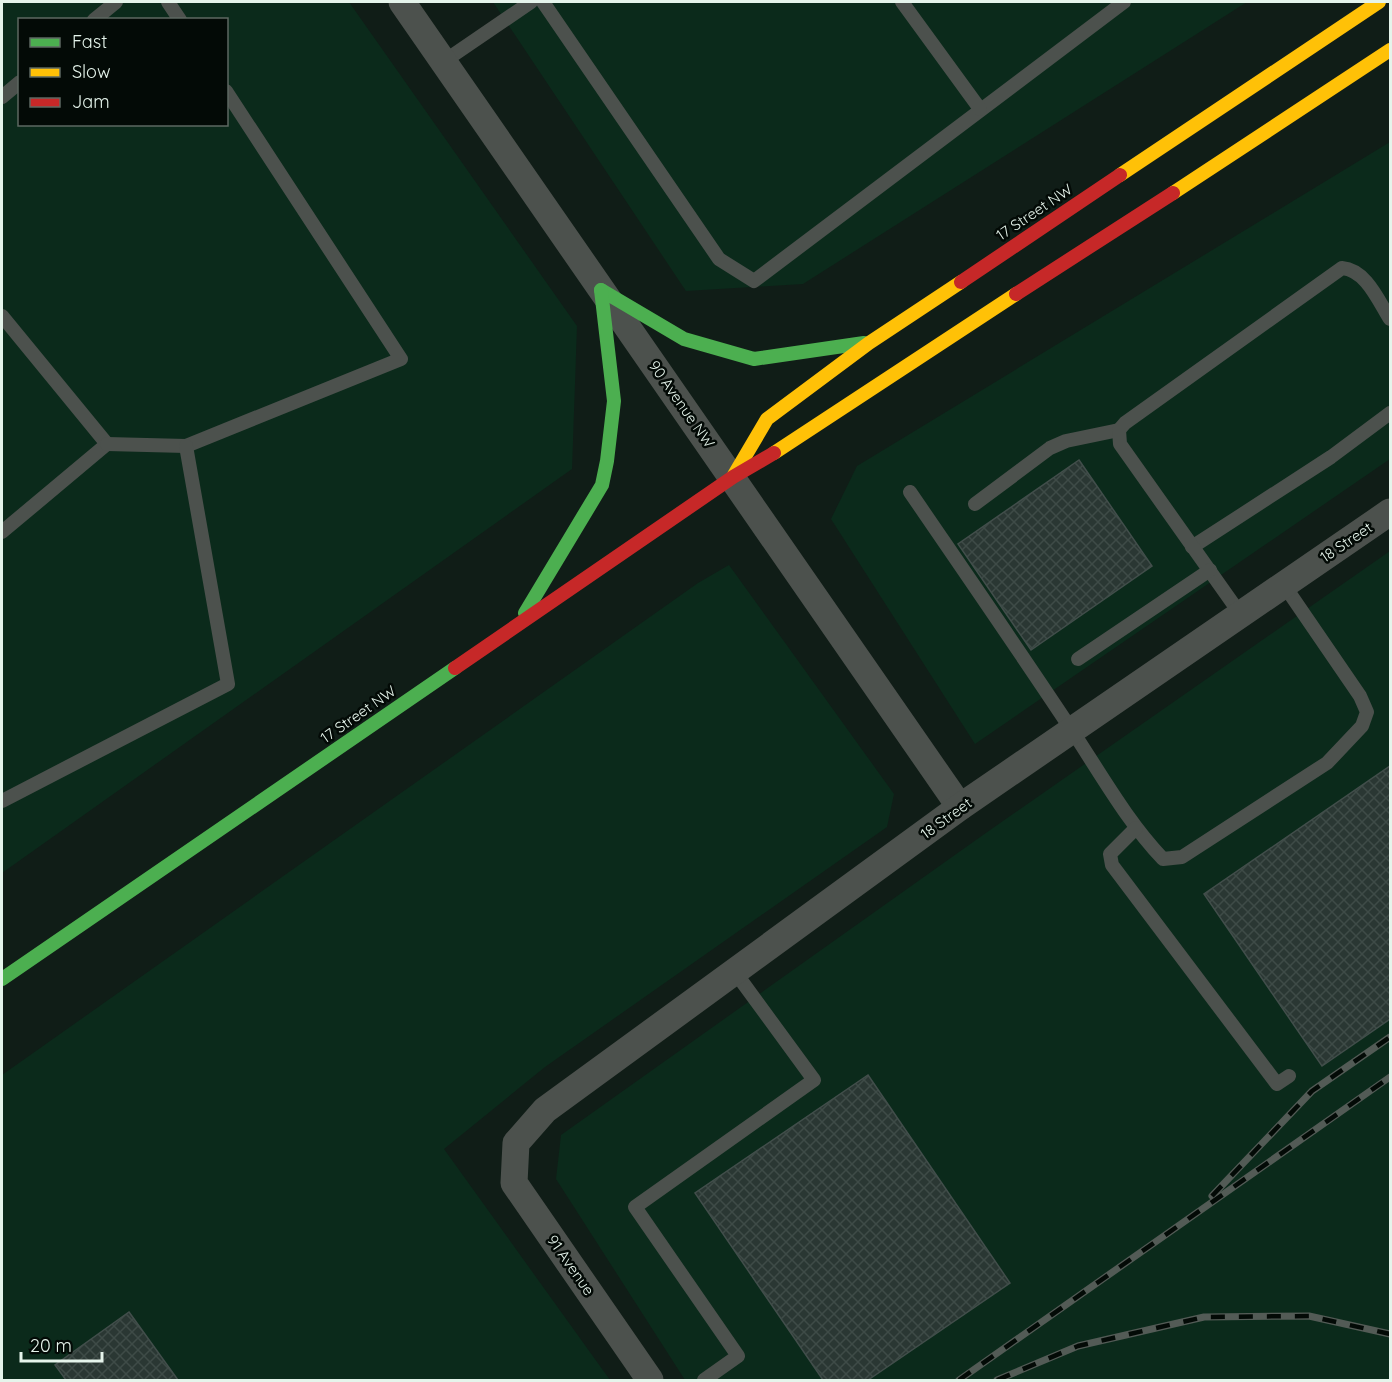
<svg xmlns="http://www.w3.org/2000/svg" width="1392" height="1382" viewBox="0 0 1392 1382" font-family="Quicksand,sans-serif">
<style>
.built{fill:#0b2a1b;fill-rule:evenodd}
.building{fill:url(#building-cross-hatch);stroke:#424e4b;stroke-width:1.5}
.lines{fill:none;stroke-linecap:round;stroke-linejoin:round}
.lane{stroke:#4c514d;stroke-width:14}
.street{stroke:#4c514d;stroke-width:27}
.fast{stroke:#4caf50;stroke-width:14}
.slow{stroke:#ffc107;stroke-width:14}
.jam{stroke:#c62828;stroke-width:14}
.rail-casing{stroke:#535b56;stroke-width:7}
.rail{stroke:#030a06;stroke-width:4.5;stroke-dasharray:14;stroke-linecap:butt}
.labels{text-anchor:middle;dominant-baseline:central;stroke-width:5;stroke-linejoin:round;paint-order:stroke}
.street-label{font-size:15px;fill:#e5f4eb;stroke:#030a06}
</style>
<defs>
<pattern id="building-cross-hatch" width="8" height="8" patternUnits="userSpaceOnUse" patternTransform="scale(1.5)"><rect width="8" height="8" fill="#2a3733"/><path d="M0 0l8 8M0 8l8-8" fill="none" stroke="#3e4b47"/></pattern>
</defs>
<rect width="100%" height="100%" fill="#101d17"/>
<g class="built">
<path d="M2,2h347l228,324 -5,143 -570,404zM20,20h206v104h-206z"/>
<path d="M493,2h754l-444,282 -117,7z"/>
<path d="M1390,142v317l-415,285 -144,-225 26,-53z"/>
<path d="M1390,551v829h-705l-129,-201 5,-44 422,-300z"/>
<path d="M729,565l165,229 -7,33 -342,240 -101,82 166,231h-608v-305l696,-492z"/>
</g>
<g class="building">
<path d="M1079,460l73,106 -121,84 -73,-106z"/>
<path d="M1390,766v253l-68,47 -118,-172z"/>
<path d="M868,1075l142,208 -142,97h-45l-128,-187z"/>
<path d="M129,1312l49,68h-112l-11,-15z"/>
</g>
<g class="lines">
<g class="lane">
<path d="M168,2l12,18"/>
<path d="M543,2l176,257 35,22 370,-279"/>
<path d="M902,2l78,107"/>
<path d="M94,20l22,-18"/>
<path d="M443,62l88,-60"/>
<path d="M2,97l18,-15"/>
<path d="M2,316l105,128 -105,88"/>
<path d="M107,444l79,2 215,-87 -175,-268"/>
<path d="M910,492c54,79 108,157 161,237 30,45 55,91 92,130l19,-2 145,-94 35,-37 5,-14 -7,-16 -76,-111"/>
<path d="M975,504l75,-56 16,-7 53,-11"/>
<path d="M1192,547l139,-90 59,-44"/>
<path d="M1241,615l-121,-171 -1,-14 6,-7 217,-155c24,2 36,32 48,51"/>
<path d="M1078,659l132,-89"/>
<path d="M2,801l226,-117 -42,-238"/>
<path d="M1136,828l-26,26 2,11 165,219 12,-8"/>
<path d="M704,1380l34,-24 -103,-149 179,-127 -79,-108"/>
</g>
<g class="street">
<path d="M402,2l558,805"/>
<path d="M650,1380l-136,-197 2,-40 29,-33 415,-303 430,-295"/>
</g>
<g class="fast">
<path d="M601,290l83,49 70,20 110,-16"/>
<path d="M525,613l77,-128 5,-24 7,-60 -13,-111"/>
<path d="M2,979l453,-311"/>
</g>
<g class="slow">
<path d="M1120,175l259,-173"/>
<path d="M1173,193l217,-143"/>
<path d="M774,453l242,-159"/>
<path d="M734,475l33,-56 102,-76 92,-61"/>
</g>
<g class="jam">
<path d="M961,282l159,-107"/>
<path d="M1016,294l157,-101"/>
<path d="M455,668l278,-191 41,-24"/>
</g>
<g class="rail-casing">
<g id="rail">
<path d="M1212,1196l100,-105 78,-54"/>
<path d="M959,1380l431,-303"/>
<path d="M997,1380l81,-34 126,-29 105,-1 81,18"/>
</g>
</g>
<use href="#rail" class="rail"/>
</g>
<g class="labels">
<g class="street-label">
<text transform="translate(1034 212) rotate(-34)">17 Street NW</text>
<text transform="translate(682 404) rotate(55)">90 Avenue NW</text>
<text transform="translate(1346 542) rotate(-34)">18 Street</text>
<text transform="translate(358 714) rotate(-35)">17 Street NW</text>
<text transform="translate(946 818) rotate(-36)">18 Street</text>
<text transform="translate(571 1265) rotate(55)">91 Avenue</text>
</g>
</g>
<rect width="1392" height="1382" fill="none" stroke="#e5f4eb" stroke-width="6"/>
<rect x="18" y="18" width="210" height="108" fill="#030a06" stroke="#5d6862" stroke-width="1.5"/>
<rect x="30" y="38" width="30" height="9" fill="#4caf50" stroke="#5d6862" stroke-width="1.5"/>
<text x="72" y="48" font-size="18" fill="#e5f4eb">Fast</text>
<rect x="30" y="68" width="30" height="9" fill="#ffc107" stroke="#5d6862" stroke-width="1.5"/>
<text x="72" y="78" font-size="18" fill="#e5f4eb">Slow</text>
<rect x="30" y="98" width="30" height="9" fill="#c62828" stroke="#5d6862" stroke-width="1.5"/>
<text x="72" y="108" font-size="18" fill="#e5f4eb">Jam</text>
<path d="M21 1352v9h81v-9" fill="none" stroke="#e5f4eb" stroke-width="3"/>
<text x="30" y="1352" font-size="18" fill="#e5f4eb" stroke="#030a06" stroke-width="4.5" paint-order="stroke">20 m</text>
</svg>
